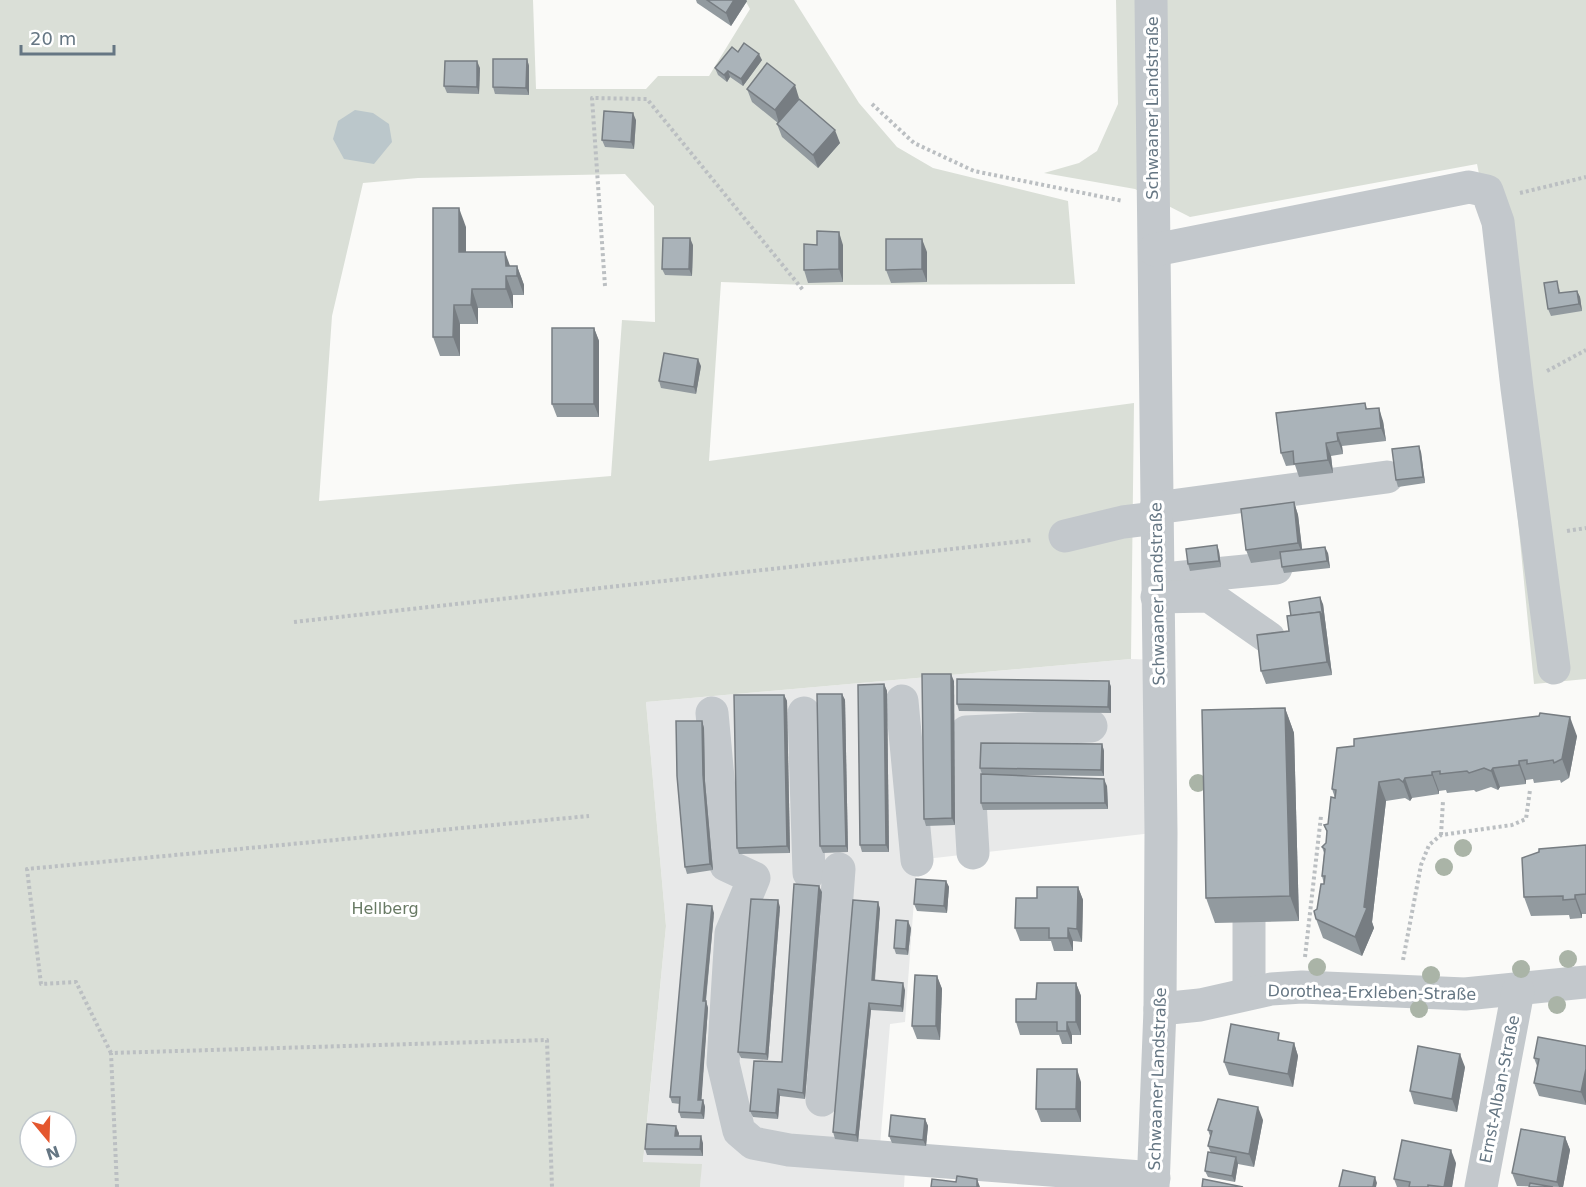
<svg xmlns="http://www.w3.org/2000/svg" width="1586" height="1187" viewBox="0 0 1586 1187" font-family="'DejaVu Sans',sans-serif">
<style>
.built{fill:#e8e9e9}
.green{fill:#dadfd7;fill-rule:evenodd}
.water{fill:#bbc7cb}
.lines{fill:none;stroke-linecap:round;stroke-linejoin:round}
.path{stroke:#bbbfc2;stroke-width:4;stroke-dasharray:3 3;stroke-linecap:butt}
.minor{stroke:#c3c8cc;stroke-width:33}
.tree{fill:#aab4a7}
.wall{fill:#929a9f}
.shaded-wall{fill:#777d82}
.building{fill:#aab3b9;stroke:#777d82;stroke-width:1.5}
.labels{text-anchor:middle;stroke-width:6;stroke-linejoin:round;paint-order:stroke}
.street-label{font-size:16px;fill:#657683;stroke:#fff}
.park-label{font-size:16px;fill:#687a64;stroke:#fff}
</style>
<rect width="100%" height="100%" fill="#fafaf8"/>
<!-- built -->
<polygon class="built" points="1131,659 1157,660 1161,832 917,860 905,1022 890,1024 880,1146 905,1170 904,1187 700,1187 701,1164 643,1163 666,926 646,702"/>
<!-- green -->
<g class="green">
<path d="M0,0h533l3,89h110l12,-13h51l41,-67 -5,-9h49l65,103 38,44 36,21 135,33 7,83 -269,1 -85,-3 -12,179 425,-58 -3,256 -485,43 20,224 -23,236 59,2 -2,23h-700zM625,174l29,32 1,116 -33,-2 -11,156 -292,25 13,-185 31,-133 55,-5zM30,1121h36v36h-36z"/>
<polygon points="1116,0 1586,0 1586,679 1534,684 1489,224 1477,164 1190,217 1135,189 1044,173 1079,163 1097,151 1118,104"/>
</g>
<!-- water -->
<polygon class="water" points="355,110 373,113 389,124 392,142 374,164 344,159 333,139 338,121"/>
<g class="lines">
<!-- path -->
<g class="path">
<polyline points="872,104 914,143 974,171 1123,201"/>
<polyline points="1520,193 1586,177"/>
<polyline points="605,286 592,98 647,99 803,290"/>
<polyline points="1547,371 1586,350"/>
<polyline points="1567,531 1586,528"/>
<polyline points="294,622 1033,540"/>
<polyline points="1441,835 1443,801"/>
<polyline points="1305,957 1321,816"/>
<polyline points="1403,960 1421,865 1429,845 1441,835 1512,825 1526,819 1530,790"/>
<polyline points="111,1053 76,982 41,984 27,869 589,816"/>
<polyline points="117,1187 111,1053 547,1040 552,1187"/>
</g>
<!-- minor -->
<g class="minor">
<polyline points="1151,0 1161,832 1160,1009 1153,1187"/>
<polyline points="1155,250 1469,187 1487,191 1498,222 1517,388 1554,668"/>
<polyline points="1156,508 1387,477"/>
<polyline points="1065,536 1123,522 1156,518"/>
<polyline points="1174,578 1276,568"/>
<polyline points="1157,597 1209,596 1269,638"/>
<polyline points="902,701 917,860"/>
<polyline points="712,713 726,865 754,878 731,933 723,1063 739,1131 753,1143 789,1150 1154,1178"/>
<polyline points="804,713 809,873"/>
<polyline points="973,853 966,732 1091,726"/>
<polyline points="1249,922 1249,992"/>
<polyline points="1160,1009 1200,1005 1271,989 1302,987 1465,994 1586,982"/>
<polyline points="822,1100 839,869"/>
<polyline points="1481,1187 1518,991"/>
</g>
</g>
<!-- trees -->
<g class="tree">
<circle cx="1198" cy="783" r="9"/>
<circle cx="1463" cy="848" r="9"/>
<circle cx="1444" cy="867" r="9"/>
<circle cx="1568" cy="959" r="9"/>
<circle cx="1317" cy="967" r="9"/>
<circle cx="1521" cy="969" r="9"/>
<circle cx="1431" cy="975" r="9"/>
<circle cx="1557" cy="1005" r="9"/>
<circle cx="1419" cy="1009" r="9"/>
</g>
<!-- wall -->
<g class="wall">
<polygon points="696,0 746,0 747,1 731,26 697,3"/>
<polygon points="738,52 762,60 743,86 730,77 727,82 718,75 715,68"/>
<polygon points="527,59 529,66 529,95 495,94 493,87"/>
<polygon points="480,68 479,94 447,93 444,86"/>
<polygon points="747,89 799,98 796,103 840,143 818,168 782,137 777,124 778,123 752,102"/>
<polygon points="636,120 634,149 605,147 602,140"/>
<polygon points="466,227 466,252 510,266 517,266 524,285 524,295 513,295 513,308 478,308 478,324 460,324 460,356 440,356 433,337"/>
<polygon points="693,245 692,276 665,275 662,269"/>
<polygon points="817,245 843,245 843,282 808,283 804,270"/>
<polygon points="927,252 927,282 891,283 886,270"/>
<polygon points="1559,288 1560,293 1577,291 1580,297 1582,311 1551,316 1548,309"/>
<polygon points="594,328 599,341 599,417 557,417 552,404"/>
<polygon points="701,366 696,394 661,388 659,381"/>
<polygon points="1365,403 1367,409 1383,421 1386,441 1342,446 1343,454 1331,456 1333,473 1299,477 1295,465 1286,466 1281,453"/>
<polygon points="1421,452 1425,483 1398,487 1396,480"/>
<polygon points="1294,502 1298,515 1302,550 1328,553 1330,568 1284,573 1282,567 1281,559 1251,563 1246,550"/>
<polygon points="1219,551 1221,567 1190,571 1188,564"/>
<polygon points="1323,604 1332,675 1266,684 1261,671 1289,631 1291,616"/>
<polygon points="954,681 955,825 926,826 924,819"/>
<polygon points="1109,681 1111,687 1111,713 959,711 957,704"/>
<polygon points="884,684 887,691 889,852 862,852 860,845"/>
<polygon points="842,694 845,700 848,852 823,853 820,846"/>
<polygon points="784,695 787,701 790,853 739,854 737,848"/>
<polygon points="1285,708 1294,733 1299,921 1215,923 1206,898"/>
<polygon points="702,721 704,728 705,781 713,870 687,874 685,867"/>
<polygon points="1577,736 1569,778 1561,783 1560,780 1534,783 1533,779 1526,780 1526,784 1500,787 1498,790 1491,787 1476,792 1474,790 1447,793 1446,790 1439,791 1439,794 1412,798 1410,801 1405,798 1386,801 1372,922 1374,928 1362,956 1323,938 1316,919 1317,909 1324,884 1322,876 1324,853 1322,847 1326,843 1327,833 1324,825 1328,824 1335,798 1332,789"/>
<polygon points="1102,744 1104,751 1104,776 1005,775 1107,786 1108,809 983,810 981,803 982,774 980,768"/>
<polygon points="1586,845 1586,914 1582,914 1582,918 1570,919 1569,915 1531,916 1524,897"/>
<polygon points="946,881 949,887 947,913 917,911 914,904"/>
<polygon points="1078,887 1083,900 1082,942 1073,941 1073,951 1054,951 1051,941 1020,941 1015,928 1037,898"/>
<polygon points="822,892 805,1099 780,1096 778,1119 753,1117 750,1111 782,1062"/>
<polygon points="878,902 880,909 875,980 905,990 903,1012 871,1010 858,1142 835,1139 833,1132"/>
<polygon points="780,907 768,1060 741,1058 738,1052"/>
<polygon points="714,913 706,1001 708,1008 701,1100 703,1100 705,1107 704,1119 681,1118 679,1112 680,1104 672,1103 670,1097"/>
<polygon points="911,928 908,955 896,954 894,948"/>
<polygon points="937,976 942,989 940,1040 917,1039 912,1026"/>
<polygon points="1076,983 1081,996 1081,1035 1072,1035 1072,1044 1062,1044 1059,1035 1020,1035 1016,1022 1036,999"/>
<polygon points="1282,1041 1294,1043 1298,1056 1293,1087 1229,1075 1224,1062"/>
<polygon points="1586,1046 1586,1105 1539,1096 1534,1083 1537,1066 1534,1058"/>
<polygon points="1465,1067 1457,1112 1414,1104 1410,1091"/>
<polygon points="1081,1082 1081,1122 1041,1122 1036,1109"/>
<polygon points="925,1119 928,1126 926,1146 892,1143 889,1136"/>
<polygon points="1263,1120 1254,1167 1238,1164 1235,1182 1208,1177 1205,1171 1211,1153 1208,1146 1210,1136 1208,1130"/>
<polygon points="679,1133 678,1136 703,1143 703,1156 647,1155 645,1149"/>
<polygon points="1565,1137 1570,1150 1563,1187 1517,1186 1512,1173"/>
<polygon points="1456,1163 1452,1187 1397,1187 1394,1179"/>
</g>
<!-- shaded-wall -->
<g class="shaded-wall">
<polygon points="734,0 746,0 747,1 731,26 726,13"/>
<polygon points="759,54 762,60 743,86 741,79"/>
<polygon points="527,59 529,66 529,95 526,88"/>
<polygon points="477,61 480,68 479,94 477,87"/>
<polygon points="728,71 730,77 727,82 724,75"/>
<polygon points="795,85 799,98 779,123 775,110"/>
<polygon points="633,113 636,120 634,149 631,142"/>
<polygon points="835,130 840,143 818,168 813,155"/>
<polygon points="459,208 466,227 466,271 459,252"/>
<polygon points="839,232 843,245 843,282 839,269"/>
<polygon points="690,238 693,245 692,276 689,269"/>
<polygon points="922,239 927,252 927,282 922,269"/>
<polygon points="505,252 512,271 506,266"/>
<polygon points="517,266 524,285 524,295 517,276"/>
<polygon points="506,276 513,295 513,308 506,289"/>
<polygon points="472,289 478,308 478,324 471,305"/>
<polygon points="1577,291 1580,297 1582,311 1579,304"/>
<polygon points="454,305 460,324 460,356 453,337"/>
<polygon points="594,328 599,341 599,417 594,404"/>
<polygon points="698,359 701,366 696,394 694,387"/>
<polygon points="1379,408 1383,421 1386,441 1381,428"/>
<polygon points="1337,433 1342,446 1343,454 1338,441"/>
<polygon points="1326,443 1331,456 1333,473 1328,460"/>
<polygon points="1419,446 1421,452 1425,483 1423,477"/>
<polygon points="1294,502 1298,515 1303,556 1298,543"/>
<polygon points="1217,545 1219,551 1221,567 1219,561"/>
<polygon points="1325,547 1328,553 1330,568 1327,561"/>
<polygon points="1320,597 1323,604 1332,675 1327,662 1320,612"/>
<polygon points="951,674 954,681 955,825 952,818"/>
<polygon points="1109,681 1111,687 1111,713 1108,707"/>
<polygon points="884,684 887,691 889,852 886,845"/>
<polygon points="842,694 845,700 848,852 846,846"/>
<polygon points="784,695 787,701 790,853 787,846"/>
<polygon points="1285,708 1294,733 1299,921 1290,896"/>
<polygon points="1570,717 1577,736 1569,778 1562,759"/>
<polygon points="702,721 704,728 705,781 713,870 710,864 703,775"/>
<polygon points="1102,744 1104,751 1104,776 1101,770"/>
<polygon points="1519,761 1526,780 1526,784 1519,765"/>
<polygon points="1493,768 1500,787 1498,790 1491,771"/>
<polygon points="1432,772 1439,791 1439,794 1432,775"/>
<polygon points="1405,778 1412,798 1410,801 1403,782"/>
<polygon points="1104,779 1107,786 1108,809 1105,803"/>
<polygon points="1379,782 1386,801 1372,922 1374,928 1362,956 1355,937 1364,907"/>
<polygon points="946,881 949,887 947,913 944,906"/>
<polygon points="819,886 822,892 805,1099 803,1093"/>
<polygon points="1078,887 1083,900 1082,942 1077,929"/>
<polygon points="1575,895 1582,914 1582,918 1575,899"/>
<polygon points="778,900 780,907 768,1060 766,1054"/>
<polygon points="878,902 880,909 874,987 872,980"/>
<polygon points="712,906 714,913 705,1007 703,1001"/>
<polygon points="908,921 911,928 908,955 906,949"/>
<polygon points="1068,928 1073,941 1073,951 1068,938"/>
<polygon points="937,976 942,989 940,1040 936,1026"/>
<polygon points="903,983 905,990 903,1012 901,1006"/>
<polygon points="1076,983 1081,996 1081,1035 1076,1022"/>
<polygon points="706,1001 708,1008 701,1107 698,1100"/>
<polygon points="869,1003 871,1010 858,1142 856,1135"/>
<polygon points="1067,1022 1072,1035 1072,1044 1067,1031"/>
<polygon points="1294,1043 1298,1056 1293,1087 1288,1074"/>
<polygon points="1460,1054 1465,1067 1457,1112 1452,1099"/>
<polygon points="1077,1069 1081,1082 1081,1122 1076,1109"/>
<polygon points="1586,1069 1586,1104 1581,1092"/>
<polygon points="778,1089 780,1096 778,1119 776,1113"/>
<polygon points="703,1100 705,1107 704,1119 701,1113"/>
<polygon points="1258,1107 1263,1120 1254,1167 1249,1154"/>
<polygon points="925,1119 928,1126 926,1146 923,1140"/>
<polygon points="676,1126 679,1133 678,1143 675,1136"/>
<polygon points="701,1136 703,1143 703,1156 700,1149"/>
<polygon points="1565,1137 1570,1150 1563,1187 1559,1187 1557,1182"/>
<polygon points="1451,1150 1456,1163 1452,1187 1444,1187"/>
<polygon points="1236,1157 1238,1164 1235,1182 1232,1176"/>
<polygon points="1375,1177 1377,1183 1376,1187 1373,1187"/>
<polygon points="977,1179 980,1187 977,1187"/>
</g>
<!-- building -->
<g class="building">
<polygon points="707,0 734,0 726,13"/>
<polygon points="744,43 759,54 741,79 728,71 724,75 715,68 732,47 738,52"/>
<polygon points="493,59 527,59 526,88 493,87"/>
<polygon points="445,61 477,61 477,87 444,86"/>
<polygon points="767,63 795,85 775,110 747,89"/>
<polygon points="799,99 835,130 813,155 777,124"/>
<polygon points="604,111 633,113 631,142 602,140"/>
<polygon points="433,208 459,208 459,252 505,252 506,266 517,266 517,276 506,276 506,289 472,289 471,305 454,305 453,337 433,337"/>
<polygon points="817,231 839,232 839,269 804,270 804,244 817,245"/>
<polygon points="663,238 690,238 689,269 662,269"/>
<polygon points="886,239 922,239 922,269 886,270"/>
<polygon points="1557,281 1559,293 1577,291 1579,304 1548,309 1544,283"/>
<rect x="552" y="328" width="42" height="76"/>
<polygon points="664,353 698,359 694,387 659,381"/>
<polygon points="1365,403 1366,409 1379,408 1381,428 1337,433 1338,441 1326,443 1328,460 1294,464 1293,451 1281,453 1276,413"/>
<polygon points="1419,446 1423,477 1396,480 1392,449"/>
<polygon points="1294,502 1298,543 1246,550 1241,509"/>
<polygon points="1217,545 1219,561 1188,564 1186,549"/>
<polygon points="1325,547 1327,561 1282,567 1280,552"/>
<polygon points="1320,597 1323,618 1320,612 1291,616 1289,602"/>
<polygon points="1320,612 1327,662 1261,671 1257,635 1289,631 1287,616"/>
<polygon points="922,674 951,674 952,818 924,819"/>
<polygon points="957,679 1109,681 1108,707 957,704"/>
<polygon points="884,684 886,845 860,845 858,685"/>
<polygon points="817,694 842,694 846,846 820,846"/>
<polygon points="734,695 784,695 787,846 737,848"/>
<polygon points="1285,708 1290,896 1206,898 1202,710"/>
<polygon points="1540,713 1570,717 1562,759 1554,763 1553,760 1527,764 1527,760 1519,761 1519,765 1493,768 1491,771 1484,768 1469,773 1467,771 1440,774 1440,771 1432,772 1432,775 1405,778 1403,782 1399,779 1379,782 1364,907 1367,908 1355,937 1316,919 1314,911 1317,909 1321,884 1324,884 1325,876 1322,876 1325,849 1322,847 1326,843 1327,831 1324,825 1328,824 1331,797 1335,798 1336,790 1332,789 1337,748 1354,746 1354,739 1539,716"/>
<polygon points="676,721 702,721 703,775 710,864 685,867 677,776"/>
<polygon points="981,743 1102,744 1101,770 980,768"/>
<polygon points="981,774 1104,779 1105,803 981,803"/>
<polygon points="1586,845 1586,894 1575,895 1575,899 1563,900 1563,896 1524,897 1522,858 1539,852 1539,849"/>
<polygon points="916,879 946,881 944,906 914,904"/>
<polygon points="794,884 819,886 803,1093 778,1089 776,1113 750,1111 754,1061 782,1062"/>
<polygon points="1037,887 1078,887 1077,929 1068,928 1068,938 1049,938 1049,928 1015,928 1016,898 1037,898"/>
<polygon points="751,899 778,900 766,1054 738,1052"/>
<polygon points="853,900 878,902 872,980 903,983 901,1006 869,1003 856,1135 833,1132"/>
<polygon points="687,904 712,906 703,1001 706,1001 698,1100 703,1100 701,1113 679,1112 680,1097 670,1097"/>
<polygon points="896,920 908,921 906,949 894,948"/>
<polygon points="915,975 937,976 936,1026 912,1026"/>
<polygon points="1037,983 1076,983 1076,1022 1067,1022 1067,1031 1057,1031 1057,1022 1016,1022 1016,999 1036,999"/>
<polygon points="1231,1024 1279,1033 1278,1040 1294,1043 1288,1074 1224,1062"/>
<polygon points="1538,1037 1586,1046 1586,1069 1581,1092 1534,1083 1539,1059 1534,1058"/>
<polygon points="1418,1046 1460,1054 1452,1099 1410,1091"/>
<polygon points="1037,1069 1077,1069 1076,1109 1036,1109"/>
<polygon points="1218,1099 1258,1107 1249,1154 1208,1146 1212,1131 1208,1130"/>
<polygon points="891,1115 925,1119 923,1140 889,1136"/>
<polygon points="647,1124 676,1126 675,1136 701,1136 700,1149 645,1149"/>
<polygon points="1521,1129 1565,1137 1557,1182 1512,1173"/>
<polygon points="1402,1140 1451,1150 1444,1187 1428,1185 1428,1187 1409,1187 1410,1182 1394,1179"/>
<polygon points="1208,1152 1236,1157 1232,1176 1205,1171"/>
<polygon points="1343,1170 1375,1177 1373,1187 1339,1187"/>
<polygon points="957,1176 977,1179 977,1187 931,1187 932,1179 956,1182"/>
<polygon points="1203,1179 1243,1187 1202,1187"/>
<polygon points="1530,1183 1553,1187 1529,1187"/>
</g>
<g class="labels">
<!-- street labels -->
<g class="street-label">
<text transform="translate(1152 108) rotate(-90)" y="6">Schwaaner Landstraße</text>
<text transform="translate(1157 594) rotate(-91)" y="6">Schwaaner Landstraße</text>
<text transform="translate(1372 992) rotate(1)" y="6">Dorothea-Erxleben-Straße</text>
<text transform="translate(1157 1079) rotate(-88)" y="6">Schwaaner Landstraße</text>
<text transform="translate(1499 1089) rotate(-79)" y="6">Ernst-Alban-Straße</text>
</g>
<!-- park labels -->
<g class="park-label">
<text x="385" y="914">Hellberg</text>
</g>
</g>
<!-- north arrow -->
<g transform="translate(48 1139) rotate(161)"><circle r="28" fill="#ffffff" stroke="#c1c8cd" stroke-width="1.5"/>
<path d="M0-4.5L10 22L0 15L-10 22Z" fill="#e4572e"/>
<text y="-9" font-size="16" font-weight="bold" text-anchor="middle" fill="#657683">N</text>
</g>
<!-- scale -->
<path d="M21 45v9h93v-9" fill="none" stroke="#657683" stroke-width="3"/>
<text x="30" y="45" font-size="18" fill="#657683" stroke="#ffffff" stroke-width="4.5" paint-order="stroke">20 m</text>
</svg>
